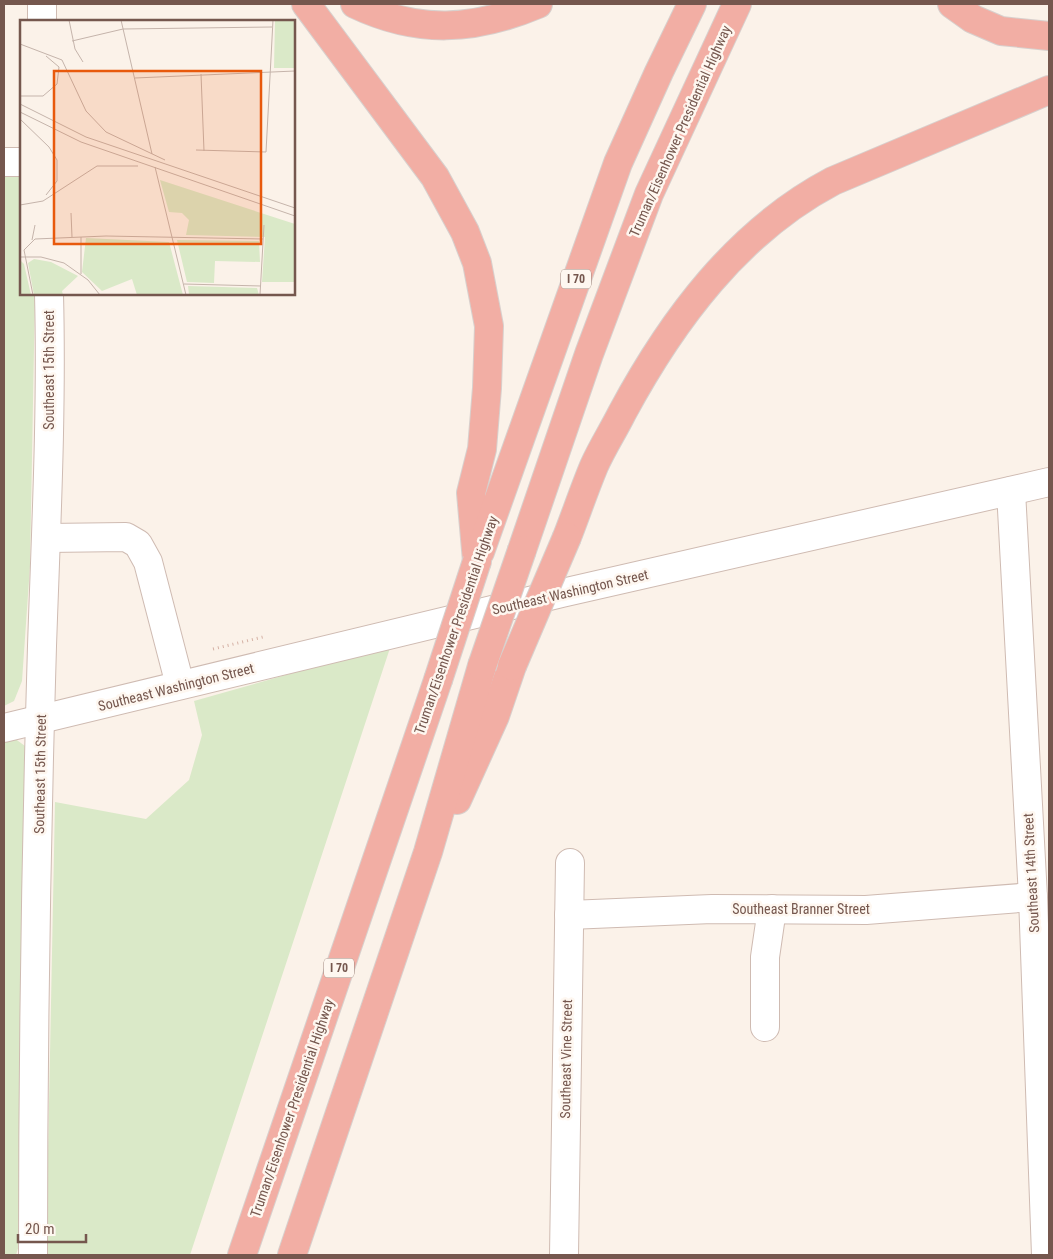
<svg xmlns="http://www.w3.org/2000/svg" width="1053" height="1259" viewBox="0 0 1053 1259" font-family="'Roboto Condensed',sans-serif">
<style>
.green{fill:#dae9c8}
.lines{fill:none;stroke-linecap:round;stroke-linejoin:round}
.minor-casing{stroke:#cfbbb2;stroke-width:30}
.highway-casing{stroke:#d8d0cd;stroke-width:30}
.path{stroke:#d5b1a5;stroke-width:3;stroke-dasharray:1 4;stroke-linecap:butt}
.minor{stroke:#fff;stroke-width:28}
.highway{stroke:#f2aea4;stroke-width:28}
.highway-bridge-casing{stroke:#d8d0cd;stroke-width:30;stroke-linecap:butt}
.highway-bridge{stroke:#f2aea4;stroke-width:28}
.labels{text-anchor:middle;stroke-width:5;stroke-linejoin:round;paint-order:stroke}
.shield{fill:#fef7f0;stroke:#9e877f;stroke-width:1}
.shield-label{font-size:12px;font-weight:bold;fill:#75574e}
.street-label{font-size:14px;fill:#75574e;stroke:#fef7f0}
.inset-road{fill:none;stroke:#c5b4ab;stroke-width:1}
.view{fill:#e8590c;fill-opacity:0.15;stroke:#e8590c;stroke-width:2.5}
.inset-edge{fill:none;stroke:#75574e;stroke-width:2.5}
</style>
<rect width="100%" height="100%" fill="#fbf2e9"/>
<!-- green -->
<g class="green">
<polygon points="4,176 21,177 21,294 35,294 30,566 22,681 14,701 4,706"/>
<polygon points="391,645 190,1255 46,1255 55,802 146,819 189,780 202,735 194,701"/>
<polygon points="14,738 25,746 27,763 19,1130 19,1245 16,1255 4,1255 4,741"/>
</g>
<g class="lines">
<!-- minor casing -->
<g class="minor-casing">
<g id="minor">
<polyline points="42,4 42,21"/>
<polyline points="4,162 21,162"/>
<polyline points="1011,491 1033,897 1046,1255"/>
<polyline points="47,538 126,537 138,544 148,562 180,685"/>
<polyline points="4,728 562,593 1049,482"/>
<polyline points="569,915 712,909 866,910 1033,897"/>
<polyline points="765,1027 765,957 772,909"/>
<path d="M33,1255c0,-203 3,-406 9,-609 4,-117 10,-235 7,-352"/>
<polyline points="564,1255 570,863"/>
</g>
</g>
<!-- highway casing -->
<g class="highway-casing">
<g id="highway">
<polyline points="306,4 435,177 465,232 477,263 489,326 487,388 482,449 471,493 477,561"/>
<path d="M355,4c63,30 119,27 183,0"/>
<polyline points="952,4 973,19 1001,31 1049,36"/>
<path d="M567,537c9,-23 17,-47 27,-71 8,-18 19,-35 28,-53 50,-93 116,-182 211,-232l216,-91"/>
<polyline points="522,550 589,354 649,194 737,4"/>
<polyline points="480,552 618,163 659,72 692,4"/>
<polyline points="457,800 495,716 512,666"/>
<polyline points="242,1255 438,680"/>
<polyline points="292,1255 428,852 482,666"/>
</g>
</g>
<!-- path -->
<polyline class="path" points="213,649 263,637"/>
<!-- minor -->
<use href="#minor" class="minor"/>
<!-- highway -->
<use href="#highway" class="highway"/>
<!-- highway-bridge casing -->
<g class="highway-bridge-casing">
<g id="highway-bridge">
<polyline points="482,666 522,550"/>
<polyline points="512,666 567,537"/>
<polyline points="438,680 477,561"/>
</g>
</g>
<!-- highway-bridge -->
<use href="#highway-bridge" class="highway-bridge"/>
</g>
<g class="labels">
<!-- shield labels -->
<g class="shield">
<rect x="561" y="269.5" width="30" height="19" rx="4"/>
<rect x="324" y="958.5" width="30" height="19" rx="4"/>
</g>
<g class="shield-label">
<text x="576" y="283">I 70</text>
<text x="339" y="972">I 70</text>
</g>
<!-- street labels -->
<g class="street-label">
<text transform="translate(680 131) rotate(-66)" y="5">Truman/Eisenhower Presidential Highway</text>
<text transform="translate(49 370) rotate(-90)" y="5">Southeast 15th Street</text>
<text transform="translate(570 592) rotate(-13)" y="5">Southeast Washington Street</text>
<text transform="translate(456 625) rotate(-71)" y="5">Truman/Eisenhower Presidential Highway</text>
<text transform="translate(176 687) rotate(-14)" y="5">Southeast Washington Street</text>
<text transform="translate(40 774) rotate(-89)" y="5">Southeast 15th Street</text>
<text transform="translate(1031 873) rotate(-93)" y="5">Southeast 14th Street</text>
<text x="801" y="914">Southeast Branner Street</text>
<text transform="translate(566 1059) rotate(-89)" y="5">Southeast Vine Street</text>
<text transform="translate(292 1108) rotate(-71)" y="5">Truman/Eisenhower Presidential Highway</text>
</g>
</g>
<!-- overview -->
<g transform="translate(20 20)">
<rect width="275" height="275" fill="#fbf2e9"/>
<path d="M255,0h20v48h-21zM140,160l135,44v58h-33l3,-45 -79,-2 3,-15 -7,-7 -13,-1zM66,218l83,4 14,53h-46l-5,-16 -30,12 -20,-19zM157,220l82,1 1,21 -45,-1 -1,22 -27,-1zM14,239l17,3 27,14 -16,15 1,4h-29l-6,-32zM0,240l4,4 7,31h-11zM168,266l69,2 2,7h-70z" fill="#dae9c8"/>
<path class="inset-road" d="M49,0l6,29 8,13M101,0l31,134M52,21l51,-12 149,-2M0,24l42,16 24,51 20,21 59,28M181,54l3,77M115,58l160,-7M0,76h23l14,-12 2,-17 -13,-11M0,84l66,33 209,71M0,92l61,30 214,74M0,99l29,28 8,13v21l-11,14M176,130l70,2 7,-132M135,147l31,128M0,185l23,-4 54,-35h41M51,193l1,24M61,217v37M12,220l3,-15M0,237h21l23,6 24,17 12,15M164,264l77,2M13,275l-9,-45 11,-11 71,-3 157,3M240,275l4,-70"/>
<path class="view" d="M34,51h207v173h-207z"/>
<rect width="275" height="275" class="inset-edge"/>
</g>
<!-- border -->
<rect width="1053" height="1259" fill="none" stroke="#75574e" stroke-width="10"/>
<!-- scale -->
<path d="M18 1234v8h68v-8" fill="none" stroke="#75574e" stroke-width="2.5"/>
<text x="25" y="1234" font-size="15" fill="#75574e" stroke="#fef7f0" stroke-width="4" paint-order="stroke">20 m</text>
</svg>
